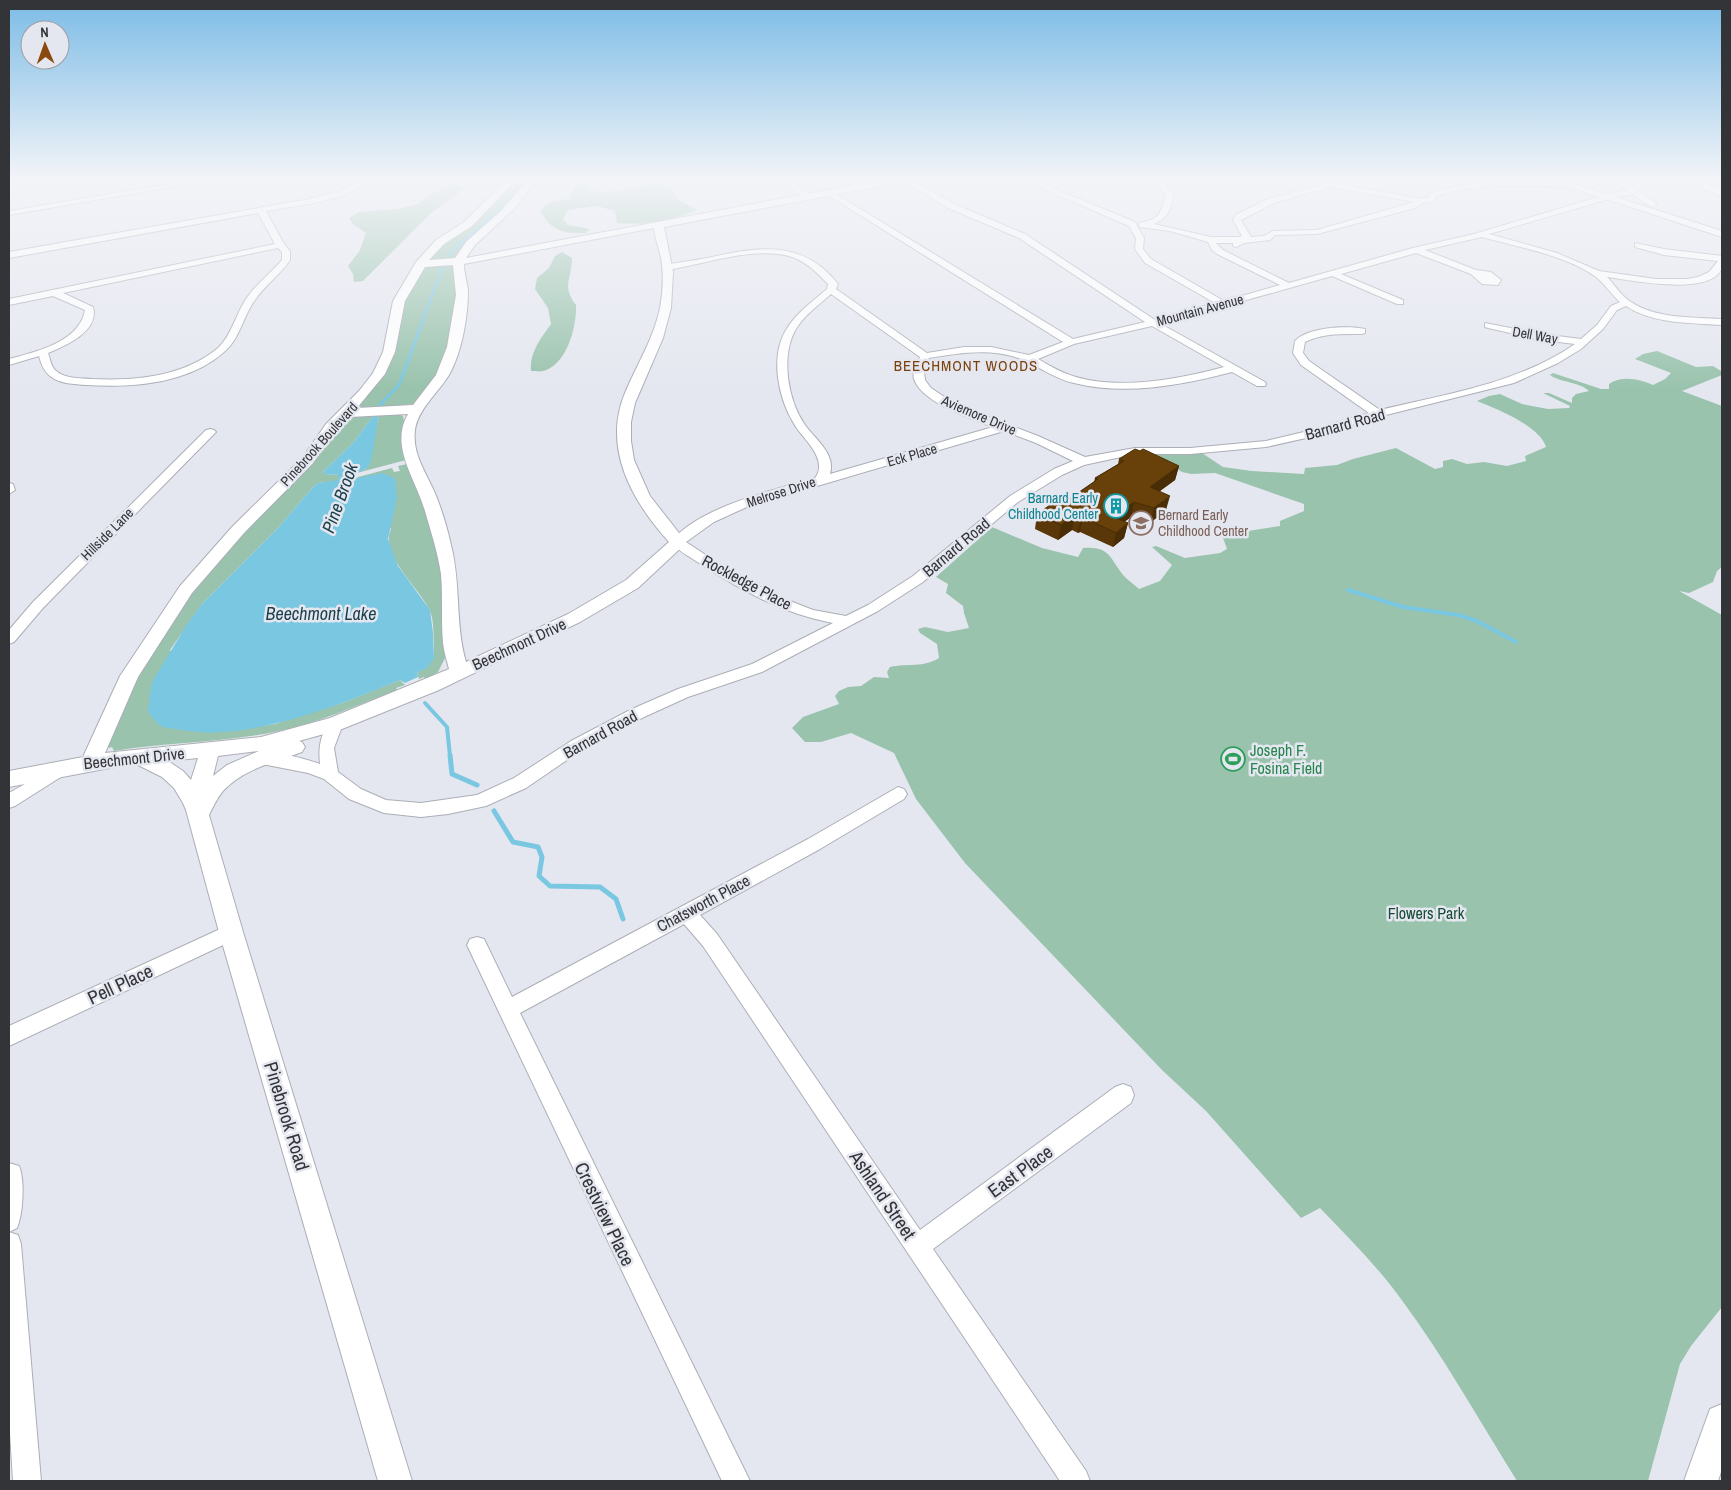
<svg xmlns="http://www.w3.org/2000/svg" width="1731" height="1490" viewBox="0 0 1731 1490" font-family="'Archivo Narrow',sans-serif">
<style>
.green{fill:#99c3ad}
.water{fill:#7ac7e2}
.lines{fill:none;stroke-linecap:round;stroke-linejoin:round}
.stream-far3{stroke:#7ac7e2;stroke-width:2.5}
.stream-far2{stroke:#7ac7e2;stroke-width:3}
.stream-far1{stroke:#7ac7e2;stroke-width:4}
.stream{stroke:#7ac7e2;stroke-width:5}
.minor-casing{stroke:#abaeb6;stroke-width:2}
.tertiary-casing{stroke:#abaeb6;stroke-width:2}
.minor{fill:#fff;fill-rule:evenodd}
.tertiary{fill:#fff;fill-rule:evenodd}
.wall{fill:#593708}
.shaded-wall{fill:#492d06}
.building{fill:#684009;stroke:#492d06}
.labels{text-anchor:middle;stroke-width:5;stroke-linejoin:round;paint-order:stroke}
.far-street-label{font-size:14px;fill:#333437;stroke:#e5e7f0}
.far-culture-label{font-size:14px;fill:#0d838f;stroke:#e5e7f0;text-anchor:end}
.far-education-label{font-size:14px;fill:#785e54;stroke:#e5e7f0;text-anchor:start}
.far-neighbourhood-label{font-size:15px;letter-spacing:1px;fill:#7b410c;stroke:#e5e7f0}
.street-label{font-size:16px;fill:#333437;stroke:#e5e7f0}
.leisure-label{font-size:16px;fill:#27864d;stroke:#e5e7f0;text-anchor:start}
.park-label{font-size:16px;fill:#174d36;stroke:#e5e7f0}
.water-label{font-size:18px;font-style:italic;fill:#1b3f4a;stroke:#e5e7f0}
.near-street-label{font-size:19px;fill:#333437;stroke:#e5e7f0}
</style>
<rect width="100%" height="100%" fill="#e5e7f0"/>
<!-- green -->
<g class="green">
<polygon points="515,180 531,180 456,258 428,261 439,245"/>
<path d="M579,180h8l-2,4 3,7 20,1 47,-8 17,5 7,11 18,10c-25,10 -53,16 -80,13l-2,-12 -18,-5 -29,4 -5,9 5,6 22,4 -4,4c-22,1 -36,-2 -46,-23l11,-8 18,-3z"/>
<polygon points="455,184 468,186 431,213 363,281 354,282 353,274 348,266 360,250 366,233 353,224 349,218 359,212 398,209 418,204 431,194"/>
<path d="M562,252l10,6c0,22 -11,27 4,47 1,21 -9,60 -33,66 -3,1 -9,0 -12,0 -2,-18 10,-33 20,-47l-3,-16 -13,-19 2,-11 12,-10 6,-12z"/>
<polygon points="451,265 455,266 459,288 446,363 418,401 414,404 363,408 359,406 361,402 380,381 387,369 407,295 424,267"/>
<path d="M1657,351l39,16 17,-1 8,5 1,4 -40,16 40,15v161l-5,4 -4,11 -24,11 -10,-2 43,24v692l-31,39 -11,18 -32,117h-131c-38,-61 -73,-124 -116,-182 -24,-33 -53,-62 -81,-91l-19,10 -95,-107 -44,-41 -197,-207 -49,-64 -22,-46 -43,-20 -30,9h-16l-13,-14 11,-11 36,-13 -4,-8 4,-5 9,-4 13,-1 13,-9 15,1 -2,-6 3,-5c18,-4 33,1 49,-9l-2,-14 -17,-11 -2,-4 7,-2 23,5 21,-4 -5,-15 -1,-7 -17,-13 2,-9 -12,-7 56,-50 50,21 36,9 5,-9c29,-3 27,13 43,30 4,4 9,7 13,11l21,-8 12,-16 -20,-18 4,-1 29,12 35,-5 7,-4 -5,-14 58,-9v-5l24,-10v-7l-89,-31 -24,1 -9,-2 -30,-18 50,-1 21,14 29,4 52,3 1,-6 32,-3 16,-6 43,-11 39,21 8,-2v-6l9,-2 15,5 17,-2 23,4 19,-5 -1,-5 21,-9c-6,-21 -49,-38 -69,-46l12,-5 11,-2 22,10 26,5 21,-1 1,-2 -27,-13h6l23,10v-5l4,-4 13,-3c-11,-10 -28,-8 -39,-16l3,-2 48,16h8v-5c12,-9 31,-5 44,1l12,-6 6,-6 -36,-14 8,-5z"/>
<path d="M395,413l8,3 1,5 -2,27 4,12 -53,14 13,-5 13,-54h-5l-21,28 -30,29 1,2 16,1 -2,6 -20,2 -6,5 -32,38 -78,78 -32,46 63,80 42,-6 67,-21 58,-23 5,5 -9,3 1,2c-40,15 -81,34 -123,42 -53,11 -107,10 -160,19l-2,-4 -3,1 -1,-3 23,-62 60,-94 137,-154 21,-19z"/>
<path d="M407,464l13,21 23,84 2,89 -7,14 -13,7 -1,-2 -5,2 -2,-6c16,-9 17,-12 17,-30 -1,-10 0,-25 -5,-34 -10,-21 -50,-55 -38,-80l-35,-50 2,-2 34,-9 2,4 6,-1 -2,-5z"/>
</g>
<!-- water -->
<path class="water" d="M374,415h5c-3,10 -6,48 -11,52 -4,4 -10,5 -15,7l-1,5 31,-6 12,6 2,19 -9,41 10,27 32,44 3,23 1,25 -6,9 -11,6 1,4 -13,6 -5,-3c-63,26 -156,64 -224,49 -4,-1 -11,-1 -15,-3 -5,-3 -9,-10 -13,-14l4,-30 34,-56 16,-22 78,-78 32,-38 6,-5 20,-3 1,-5 -15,-1 -1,-2 30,-29z"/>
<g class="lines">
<!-- stream-far3 -->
<g class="stream-far3">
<polyline points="447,260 450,253 497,212 503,201 522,180"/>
<polyline points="421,325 443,266"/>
</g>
<!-- stream-far2 -->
<polyline class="stream-far2" points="379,406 399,385 422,323"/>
<!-- stream-far1 -->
<g class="stream-far1">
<polyline points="1348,590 1403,607 1458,615 1477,621 1516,642"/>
<polyline points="425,703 447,727 450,756"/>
</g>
<!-- stream -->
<g class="stream">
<polyline points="450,755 452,774 477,785"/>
<polyline points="494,811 513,842 538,847 542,857 539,876 550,886 600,887 616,899 623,919"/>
</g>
<!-- minor casing -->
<g class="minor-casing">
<g id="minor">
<polygon points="20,180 29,180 9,192 9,187"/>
<polygon points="193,180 211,180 9,215 9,211"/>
<path d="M362,180h9c-27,22 -71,25 -105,31l18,33 6,7v9c-10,15 -25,25 -35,40 -12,16 -15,39 -31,52 -36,32 -92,36 -138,33 -12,-1 -26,-1 -36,-9 -6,-5 -9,-12 -11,-20l-30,9v-6c26,-7 71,-17 76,-49l-32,-14 -44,9v-6l266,-55 -17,-31 -249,45v-6l301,-53 32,-9zM278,248l4,4v8c-12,14 -26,24 -36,39 -10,15 -15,37 -28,49 -35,29 -83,33 -126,31 -12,-1 -28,0 -37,-9 -4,-4 -5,-11 -7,-17 17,-7 52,-22 45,-46l-30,-14z"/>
<polygon points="782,180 790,180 812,197 805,199"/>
<path d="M903,180h9l42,24 71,30 130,86 60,-17 -70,-40 -10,-14 1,-11 -7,-12 -106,-46h10l102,42 9,16 -1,11 8,10 73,42 56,-16 -63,-31 -5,-4 -4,-8 -38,-11 -31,-4v-4c24,-5 19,-8 27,-27l-6,-8 -10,-8h63l-24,5h-23l8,11c-6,15 -3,20 -20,28l57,13h29l2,-1 -9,-16 2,-5 33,-16 53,-14 -3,-2 4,-2 7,1 1,-2h8l-2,3 85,16 8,-2 1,-4c44,-14 90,-12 135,-10l4,2 -4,2c-43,-1 -87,-5 -129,9l-1,5 -12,2 -8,5 -98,26 -42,1 -5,5 -26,3 -8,4 -3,-1v-3h-17l7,7 66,33 124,-35 61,-14 138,-41 20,-3h3v4l-19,3 -127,37 68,19 42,18 57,8h31l11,-2 11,-5 9,-11 -54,-6 -29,-8v-4l29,6 58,7c0,4 1,9 0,12 -11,29 -92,12 -115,9 7,7 13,17 21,23 26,19 63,17 94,19v6c-31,-2 -69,-1 -96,-19l-9,4 -14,19 -22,20 -23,14 -44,20 -132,33 -67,20 -49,11 -76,7h-55l-51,11 -22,10 -44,27 -95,80 -45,29 -116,61 -74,25 -44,20 -61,32 -57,39 -40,18 -38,8 -27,3 -37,-4 -35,-14 -25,-20 -16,-6 -51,-10 -2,-4 2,-4c17,-5 47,3 63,9 -2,-17 1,-29 9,-44l6,-2 6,2 2,4 -9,24 4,24 23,17 25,11 35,3 56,-8 37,-17 57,-37 61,-32 46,-20 74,-25 81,-41c-49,-9 -93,-33 -134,-60 -9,-6 -21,-12 -28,-21 27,-35 103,-52 144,-64 5,-6 5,-14 2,-21 -5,-13 -17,-22 -24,-35 -15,-25 -23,-66 -7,-92 10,-17 26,-28 41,-41l1,-5c-10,-10 -19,-20 -33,-26 -35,-14 -90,6 -127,12l-4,-3 1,-2c14,-3 28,-4 42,-7 50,-11 95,-20 131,26l-2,5 91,64 37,-6h27l38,8 34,-13 -235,-147 -1,-2 4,-2 242,148 72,-17 -126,-84 -71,-30zM1330,187l84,15 -97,28 -44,1 -9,5 -13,1 -10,-17 33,-17zM1482,237c35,10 84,18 114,40 9,7 15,17 24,25l-9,4 -14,19 -16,14 -39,-5 -57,-11v4l3,1 54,12 33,4c-58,40 -129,50 -195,66l-71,-49 -6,-8 2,-11c18,-9 37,-8 57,-8l3,-1v-4c-18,-4 -57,-2 -70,12l-2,12 8,12 68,48 -61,18 -42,10 -76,7h-55l-50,9 -47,-21 -62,-24 -33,-16 -12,-8 -6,-8 -1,-9 5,-13c30,-5 64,-11 94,2 17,7 32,19 51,23 52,13 108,2 158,-11l25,14h8l1,-2 -1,-2 -104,-58 171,-48 65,28h6v-4l-62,-26 75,-21 55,21 11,10 16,1 3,-5 -10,-8 -15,-2 -51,-20zM831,294l89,63c-4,7 -8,14 -6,22 8,24 58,40 79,48l-163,47c6,-20 -14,-34 -25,-49 -17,-24 -25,-69 -9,-96 8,-14 23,-24 35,-35zM1152,326l72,41c-44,12 -103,23 -148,10 -14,-4 -26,-11 -38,-18l36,-15zM1004,431l32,12 37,18 -19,8 -44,27 -97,80 -45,29 -22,11 -33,-6 -38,-15 -48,-26 -41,-27 28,-20 35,-16z"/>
<polygon points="1696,180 1703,180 1722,192 1722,197 1702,188"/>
<polygon points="210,429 214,430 216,432 214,434 43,608 14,642 9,644 9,630 33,602 206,430"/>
<polygon points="9,483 13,484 15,490 9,494"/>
<polygon points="58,765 64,767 66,771 64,775 15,806 9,808 9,793"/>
<polygon points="898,787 904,789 907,794 904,799 820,849 700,915 717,934 920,1230 1115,1087 1123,1084 1131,1087 1134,1095 1131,1103 933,1249 1086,1471 1090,1481 1060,1481 703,946 684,924 520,1013 750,1481 722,1481 467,945 470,939 477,937 484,939 512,997 808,839"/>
<polygon points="231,924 238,926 241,932 238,938 9,1046 9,1026"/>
<path d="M9,1163l10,3c6,14 4,48 -2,62l-8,4z"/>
<polygon points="9,1232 18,1235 21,1244 41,1481 13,1481 9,1417"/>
</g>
</g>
<!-- tertiary casing -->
<g class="tertiary-casing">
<g id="tertiary">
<path d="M507,180h9l-44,46 -28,18 -15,16 26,-2 12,-17 34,-30 27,-31h9l-24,30 -38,35 -9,13 415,-78h20l-4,3 -233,44 9,45 -2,36 -8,30 -28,65 -4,19v19l3,19 16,36 36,46 -2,3 -46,43 -58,34 -141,68 -97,39 -43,12 3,1 3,5 -3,5c-27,10 -59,17 -79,39 -6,7 -10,16 -14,24l34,117 169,549h-34l-159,-549 -33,-122 -3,-7 -9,-15 -12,-11 -26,-13 -21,3 -106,20v-16l74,-14 37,-81 60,-90 52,-59 71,-70 23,-33 33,-33 14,-18 10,-21 10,-51 23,-39 20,-22 28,-18zM654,228c1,11 5,20 7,30 3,17 2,33 -1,50 -6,30 -23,56 -35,85 -23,55 7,108 44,149l-43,38 -58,34 -102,48c-11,-38 -5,-79 -15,-117 -4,-18 -10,-38 -17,-54 -9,-20 -22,-38 -19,-61 3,-21 23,-37 34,-55 13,-23 19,-58 19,-85 -1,-8 -4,-17 -4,-26zM453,265l3,30 -9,52 -11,28 -23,30 -56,3 28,-34 10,-22 10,-51 20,-34zM408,414c-19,32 8,65 17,97 6,21 13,42 16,63 2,23 0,46 2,69 1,9 4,18 6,26l-119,49 -69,19 -156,16 33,-76 54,-84 52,-60 69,-70 23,-33 13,-13zM259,751l-32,14 -14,11 5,-20zM198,758l-7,22 -8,-9 -15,-10z"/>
<polygon points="1548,180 1562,180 1722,231 1722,237"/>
<polygon points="1613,180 1623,180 1657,204 1652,207 1649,206"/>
<polygon points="1722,1404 1722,1469 1718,1481 1684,1481 1710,1409"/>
</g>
</g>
<!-- minor -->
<use href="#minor" class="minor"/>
<!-- tertiary -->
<use href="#tertiary" class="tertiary"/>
</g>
<!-- wall -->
<polygon class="wall" points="1119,459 1179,466 1175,480 1160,491 1166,510 1150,523 1131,517 1124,522 1128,523 1124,538 1113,547 1080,532 1078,533 1072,530 1058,540 1035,529 1037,514 1059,506 1094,482 1095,478 1118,464"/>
<!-- shaded-wall -->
<g class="shaded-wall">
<polygon points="1179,466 1175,480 1146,501 1150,487"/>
<polygon points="1170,496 1166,510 1150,523 1154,508"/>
<polygon points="1134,502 1131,517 1112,531 1114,517"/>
<polygon points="1075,515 1072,530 1058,540 1061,525"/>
<polygon points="1083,517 1080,532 1078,533 1081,518"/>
<polygon points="1128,523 1124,538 1113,547 1116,533"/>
</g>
<!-- building -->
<polygon class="building" points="1135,449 1140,451 1143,449 1179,466 1150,487 1170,496 1154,508 1134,502 1114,517 1128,523 1116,533 1083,517 1081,518 1075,515 1061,525 1037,514 1053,503 1059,506 1098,479 1095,478 1124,461 1119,459"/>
<!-- sky -->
<linearGradient id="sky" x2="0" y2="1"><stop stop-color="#7cbce6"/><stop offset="0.46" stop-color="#f3f4f8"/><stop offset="1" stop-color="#f3f4f8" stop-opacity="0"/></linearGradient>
<rect width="1731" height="389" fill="url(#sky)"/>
<!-- icons -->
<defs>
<g id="building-ring" transform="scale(1.25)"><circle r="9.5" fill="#e5e7f0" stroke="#0f9aa8" stroke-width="1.5"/><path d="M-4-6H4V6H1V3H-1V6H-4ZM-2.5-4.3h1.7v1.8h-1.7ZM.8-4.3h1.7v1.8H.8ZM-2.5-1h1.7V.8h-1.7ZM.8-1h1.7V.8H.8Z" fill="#0f9aa8"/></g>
<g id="school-ring" transform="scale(1.25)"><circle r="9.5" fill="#e5e7f0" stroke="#8d6e63" stroke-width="1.5"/><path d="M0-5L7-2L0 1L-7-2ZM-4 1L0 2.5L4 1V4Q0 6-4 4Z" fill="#8d6e63"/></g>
<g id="stadium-ring" transform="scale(1.25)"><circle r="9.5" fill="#e5e7f0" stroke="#2e9e5b" stroke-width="1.5"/><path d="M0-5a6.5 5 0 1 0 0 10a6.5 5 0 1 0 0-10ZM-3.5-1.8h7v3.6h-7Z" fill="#2e9e5b"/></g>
</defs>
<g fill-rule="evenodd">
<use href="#building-ring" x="1116" y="506"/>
<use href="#school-ring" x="1141" y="523"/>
<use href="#stadium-ring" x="1233" y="759"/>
</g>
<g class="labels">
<!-- far-street labels -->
<g class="far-street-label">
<text transform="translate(1200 310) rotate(-15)" y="5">Mountain Avenue</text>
<text transform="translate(1535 335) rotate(10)" y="5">Dell Way</text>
<text transform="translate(979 415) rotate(23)" y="5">Aviemore Drive</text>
<text transform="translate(319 444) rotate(-48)" y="5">Pinebrook Boulevard</text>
<text transform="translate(912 455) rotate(-16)" y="5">Eck Place</text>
<text transform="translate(781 492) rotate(-18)" y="5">Melrose Drive</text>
<text transform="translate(107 534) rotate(-45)" y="5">Hillside Lane</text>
</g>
<!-- far-culture labels -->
<g class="far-culture-label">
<text x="1098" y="503">Barnard Early<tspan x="1098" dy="16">Childhood Center</tspan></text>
</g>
<!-- far-education labels -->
<g class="far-education-label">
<text x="1158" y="520">Bernard Early<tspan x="1158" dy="16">Childhood Center</tspan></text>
</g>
<!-- far-neighbourhood labels -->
<g class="far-neighbourhood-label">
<text x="966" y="371">BEECHMONT WOODS</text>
</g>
<!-- street labels -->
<g class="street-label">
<text transform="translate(1345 424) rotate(-15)" y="6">Barnard Road</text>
<text transform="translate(956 547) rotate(-40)" y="6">Barnard Road</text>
<text transform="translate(747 582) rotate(28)" y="6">Rockledge Place</text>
<text transform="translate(519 644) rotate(-25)" y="6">Beechmont Drive</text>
<text transform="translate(600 734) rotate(-29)" y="6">Barnard Road</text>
<text transform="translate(134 758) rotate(-6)" y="6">Beechmont Drive</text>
<text transform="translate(703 903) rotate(-28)" y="6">Chatsworth Place</text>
</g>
<!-- leisure labels -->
<g class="leisure-label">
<text x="1250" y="756">Joseph F.<tspan x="1250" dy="18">Fosina Field</tspan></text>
</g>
<!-- park labels -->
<g class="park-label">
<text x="1426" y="919">Flowers Park</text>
</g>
<!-- water labels -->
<g class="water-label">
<text transform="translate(340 498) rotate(-70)" y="6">Pine Brook</text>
<text x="321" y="620">Beechmont Lake</text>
</g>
<!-- near-street labels -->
<g class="near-street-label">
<text transform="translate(120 984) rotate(-25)" y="7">Pell Place</text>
<text transform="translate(287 1116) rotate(73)" y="7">Pinebrook Road</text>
<text transform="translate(1020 1171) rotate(-36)" y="7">East Place</text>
<text transform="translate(883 1195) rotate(56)" y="7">Ashland Street</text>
<text transform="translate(605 1214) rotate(64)" y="7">Crestview Place</text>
</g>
</g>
<!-- border -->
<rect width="1731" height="1490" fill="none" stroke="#333437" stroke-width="20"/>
<!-- north arrow -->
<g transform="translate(45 45) rotate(358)"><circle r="24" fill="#e5e7f0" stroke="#9e9fa6"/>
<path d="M0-4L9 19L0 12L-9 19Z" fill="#894a10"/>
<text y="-8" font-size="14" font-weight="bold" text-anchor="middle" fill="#333437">N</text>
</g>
</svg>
